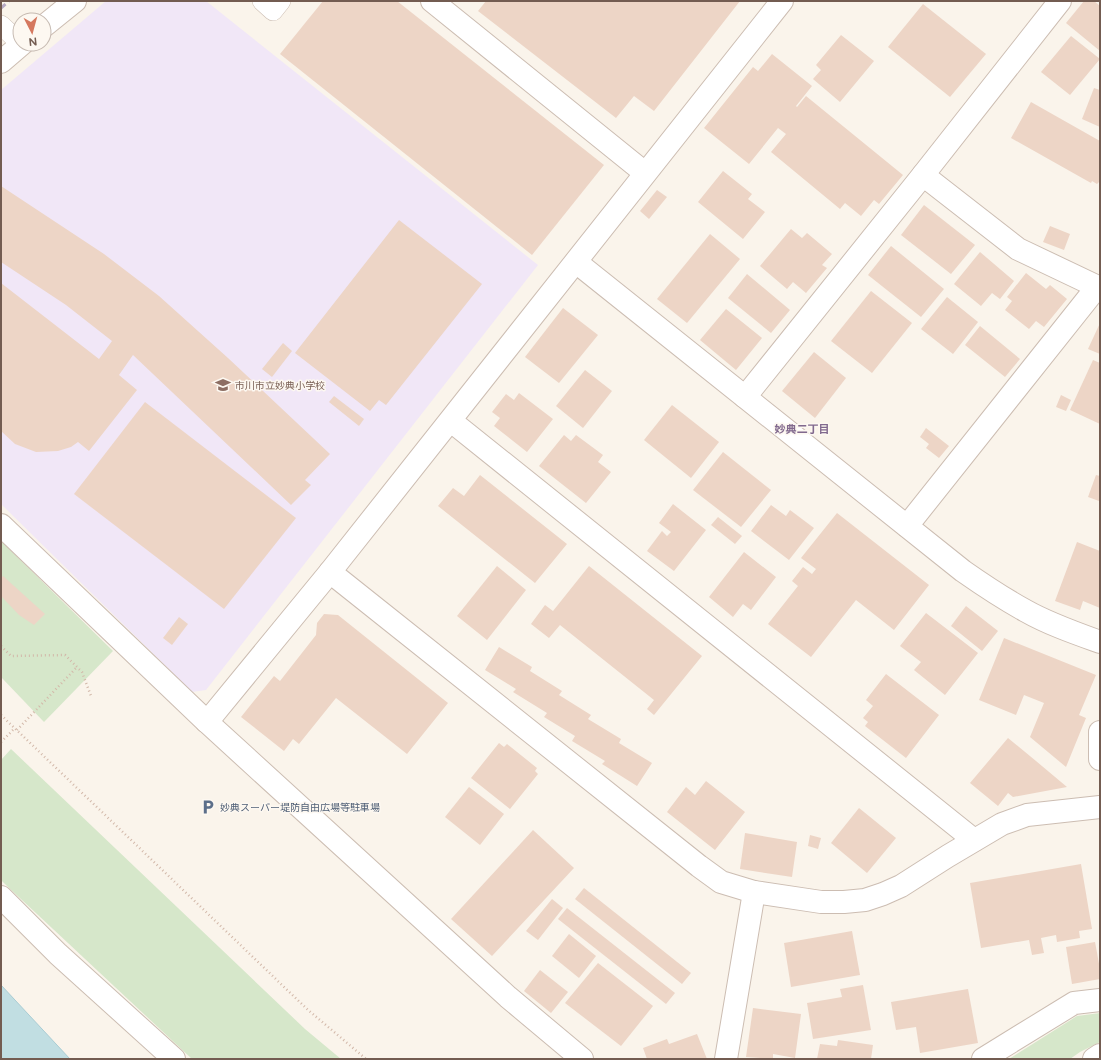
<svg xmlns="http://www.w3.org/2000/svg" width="1101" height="1060" viewBox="0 0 1101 1060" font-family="Figtree,'Noto Sans JP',sans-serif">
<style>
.education{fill:#f1e7f7}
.green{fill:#d6e7ca}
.water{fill:#c1dee2;stroke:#a9ccd3}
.building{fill:#edd5c6}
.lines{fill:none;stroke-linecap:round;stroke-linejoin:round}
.service-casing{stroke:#ccbdb2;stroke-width:20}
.minor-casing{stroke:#ccbdb2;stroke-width:24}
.path{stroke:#d2b8a9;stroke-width:2.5;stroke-dasharray:1 3;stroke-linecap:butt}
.service{stroke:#fff;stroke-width:19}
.minor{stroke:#fff;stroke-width:22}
.rail{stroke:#b7aac4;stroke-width:3;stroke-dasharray:6 4;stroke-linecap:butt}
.labels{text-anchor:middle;stroke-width:3;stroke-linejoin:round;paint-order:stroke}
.education-label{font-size:10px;fill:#785e54;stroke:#fdf8f1;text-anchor:start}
.service-label{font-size:10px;fill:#4e5e75;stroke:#fdf8f1;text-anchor:start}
.neighbourhood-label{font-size:11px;font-weight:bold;fill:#81698e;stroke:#fdf8f1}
</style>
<rect width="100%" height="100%" fill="#faf4eb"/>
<!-- education -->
<polygon class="education" points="106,1 206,1 538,265 206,690 192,692 1,504 1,90"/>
<!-- green -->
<g class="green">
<polygon points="1,541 113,651 44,722 1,677"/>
<polygon points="11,749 305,1029 341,1059 192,1059 7,886 1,880 1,760"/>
<polygon points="1100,1013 1100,1042 1080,1052 1070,1059 1009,1059 1077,1016"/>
</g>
<!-- water -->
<polygon class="water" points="1,985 70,1059 1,1059"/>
<!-- building -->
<g class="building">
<polygon points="323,1 397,1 604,165 532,255 280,54"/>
<polygon points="486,1 740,1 654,111 634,96 616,118 478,11"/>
<polygon points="1084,1 1094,1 1100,6 1100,51 1066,23"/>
<polygon points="923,4 986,54 950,97 888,47"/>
<polygon points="841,35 874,61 840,102 813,79 821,70 816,65"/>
<polygon points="1071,36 1100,59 1070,95 1041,72"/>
<polygon points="772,54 812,86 796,106 797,107 806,96 903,175 879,204 874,200 861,216 845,203 840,209 771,152 786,134 778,128 749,164 704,128 753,67 758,71"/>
<polygon points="1094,88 1100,90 1100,127 1082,119"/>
<polygon points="1031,102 1100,141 1100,181 1097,184 1092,181 1091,183 1011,138"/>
<polygon points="723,171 752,194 748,199 765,212 743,239 698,202"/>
<polygon points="1,186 104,254 159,296 228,358 330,454 305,480 311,485 291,505 133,355 119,375 137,390 89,451 78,442 71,447 58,451 36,452 15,444 1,431 1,283 99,359 112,341 66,305 1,262"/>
<polygon points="657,190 667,197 649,219 640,211"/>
<polygon points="924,205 975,245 951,274 901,235"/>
<polygon points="399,220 482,284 386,405 379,400 370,411 295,353"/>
<polygon points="1050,226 1070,234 1064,250 1043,242"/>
<polygon points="791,229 802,238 807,233 832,254 822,265 827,268 806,293 793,282 787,289 760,266"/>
<polygon points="710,234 740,259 687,323 657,299"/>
<polygon points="891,246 944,289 921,317 868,275"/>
<polygon points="980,252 1014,281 1000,299 992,293 981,306 954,284"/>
<polygon points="1026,273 1046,289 1050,285 1067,299 1044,327 1036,321 1029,329 1005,310 1012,301 1007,297"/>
<polygon points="747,274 790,310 771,333 728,298"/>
<polygon points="871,291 912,323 872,373 831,341"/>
<polygon points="947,297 978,322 953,354 921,329"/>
<polygon points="563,308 598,335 559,383 525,357"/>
<polygon points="726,309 762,338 736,370 700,340"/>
<polygon points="1100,323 1100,354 1088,349"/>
<polygon points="980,326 1020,359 1005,377 965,345"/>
<polygon points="283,343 292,351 272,377 262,369"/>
<polygon points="814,352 846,378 815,418 782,391"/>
<polygon points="1093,360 1100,363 1100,424 1070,410"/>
<polygon points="585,370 612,391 583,428 556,406"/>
<polygon points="519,393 553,419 527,452 494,426 500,418 492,412 506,394 514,400"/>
<polygon points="1061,395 1071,400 1066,411 1056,407"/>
<polygon points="334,396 364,419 359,426 329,402"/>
<polygon points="145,402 296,518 224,609 74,494"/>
<polygon points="672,405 719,442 691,478 644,440"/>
<polygon points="926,428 949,446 939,458 926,448 929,444 920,437"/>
<polygon points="564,435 571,441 576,435 603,455 598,462 611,472 586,503 539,466"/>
<polygon points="723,452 771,490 741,527 693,490"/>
<polygon points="480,475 567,544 535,583 438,506 453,488 464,496"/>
<polygon points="1096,475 1100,476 1099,501 1088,497"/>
<polygon points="673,504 706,530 674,571 647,551 662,531 667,536 671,532 659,523"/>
<polygon points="771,505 786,516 790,510 814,528 789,560 751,531"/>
<polygon points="837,513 929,585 894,630 856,600 811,657 768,624 798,586 792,581 803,567 812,574 816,569 801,558"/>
<polygon points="718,517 742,536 735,544 711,525"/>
<polygon points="1077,542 1100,551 1100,608 1083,601 1080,610 1055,601"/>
<polygon points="744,552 776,577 751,610 743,604 733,617 709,597"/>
<polygon points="497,566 526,590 487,640 457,616"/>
<polygon points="589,566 702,656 654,715 647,709 654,700 560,625 549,638 531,624 545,605 553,611"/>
<polygon points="3,576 45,614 34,625 19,615 1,596 1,578"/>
<polygon points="966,606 998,631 982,651 951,626"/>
<polygon points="926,613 978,653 945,695 914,670 921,662 900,646"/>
<polygon points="324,614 338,615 448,703 407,754 336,698 299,744 293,739 284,751 241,717 274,676 280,681 316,635 317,623"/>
<polygon points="179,617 188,624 172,645 163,638"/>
<polygon points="1004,638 1096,675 1079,715 1086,718 1066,767 1030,737 1044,703 1024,695 1016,715 979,700"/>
<polygon points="499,647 532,667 530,671 562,691 559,695 591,715 588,719 621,739 619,743 652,763 637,786 602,764 605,761 572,741 575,736 544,717 547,713 513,692 516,689 485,670"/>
<polygon points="886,674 939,715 906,758 865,726 868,722 863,718 873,706 866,700"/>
<polygon points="1008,738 1036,761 1067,787 1013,797 1008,793 998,806 970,783"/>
<polygon points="499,743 504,747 507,744 537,768 535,771 538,774 510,809 471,778"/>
<polygon points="706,781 745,812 715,850 667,812 686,787 695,795"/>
<polygon points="469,787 504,814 480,845 445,817"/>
<polygon points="859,808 896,838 867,873 831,843"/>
<polygon points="533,830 574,868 492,956 451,919"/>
<polygon points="745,833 797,842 792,877 740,869"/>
<polygon points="810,835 821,838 818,849 808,846"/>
<polygon points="1081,864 1092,929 1079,931 1080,938 1057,942 1056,935 1041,938 1044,953 1032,955 1029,940 981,948 970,883"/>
<polygon points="584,888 691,973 682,984 575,899"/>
<polygon points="552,899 563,908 538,940 526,931"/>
<polygon points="567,908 675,993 666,1004 558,919"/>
<polygon points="852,931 860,975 791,987 784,943"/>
<polygon points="569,934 596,956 579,978 552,956"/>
<polygon points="1095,942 1100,969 1100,979 1072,984 1066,947"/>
<polygon points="598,963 653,1006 621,1046 565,1003"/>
<polygon points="540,970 568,992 551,1013 524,991"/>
<polygon points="863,985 871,1030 813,1039 807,1003 842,997 840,989"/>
<polygon points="968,989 978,1043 920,1053 916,1027 896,1030 891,1002"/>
<polygon points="753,1008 801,1014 795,1058 773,1054 773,1059 746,1057"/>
<polygon points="697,1034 707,1059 647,1059 643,1048 667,1039 669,1044"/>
<polygon points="838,1040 873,1045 871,1059 817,1059 820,1044 837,1046"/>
</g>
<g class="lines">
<!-- service casing -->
<g class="service-casing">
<g id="service">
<polyline points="262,1 273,11 281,1"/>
<polyline points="1,25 20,43"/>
</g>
</g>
<!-- minor casing -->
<g class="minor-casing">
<g id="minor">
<polyline points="432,1 645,173"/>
<polyline points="44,26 75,1"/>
<polyline points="1,62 22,44"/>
<polyline points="923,175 1018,249 1100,288"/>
<path d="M576,262l387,309c20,14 41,28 63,40 23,13 49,22 74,31"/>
<polyline points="745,397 923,175 1060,1"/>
<polyline points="451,421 974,840"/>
<polyline points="1,525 207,722 508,997 582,1059"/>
<polyline points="907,526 1097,287"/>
<polyline points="330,572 699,866 721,882 754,892 821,902 844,902 865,900 883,894 901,886 948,856 1002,824 1027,815 1100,807"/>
<polyline points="207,722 330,572 782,1"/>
<polyline points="1100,732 1100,759"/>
<polyline points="1,897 58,954 174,1059"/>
<polyline points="726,1059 754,892"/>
<polyline points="983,1059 1074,1003 1100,1000"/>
<polyline points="1094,1059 1100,1055"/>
</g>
</g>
<!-- path -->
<g class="path">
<polyline points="1,646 11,656 65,655 82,672 91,696"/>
<polyline points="1,715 307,1009 366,1059"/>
<polyline points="17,730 77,667"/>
<polyline points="1,742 15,728"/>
</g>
<!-- service -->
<use href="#service" class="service"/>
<!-- minor -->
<use href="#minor" class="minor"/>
<!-- rail -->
<polyline class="rail" points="1,8 9,1"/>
</g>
<!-- icons -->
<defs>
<g id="school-bare" transform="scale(1.2)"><path d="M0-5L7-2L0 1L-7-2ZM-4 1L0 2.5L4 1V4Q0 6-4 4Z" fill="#8d6e63" stroke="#fdf8f1" stroke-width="2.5" paint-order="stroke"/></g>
<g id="parking-bare" transform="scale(1.2)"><path d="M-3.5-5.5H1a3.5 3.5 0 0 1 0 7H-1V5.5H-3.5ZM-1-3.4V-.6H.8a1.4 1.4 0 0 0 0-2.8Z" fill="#5c6f8a" stroke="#fdf8f1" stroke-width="2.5" paint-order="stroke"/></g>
</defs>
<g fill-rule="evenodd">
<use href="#school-bare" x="223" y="385"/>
<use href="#parking-bare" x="208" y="807"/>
</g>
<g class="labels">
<!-- education labels -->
<g class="education-label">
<text x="235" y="389">市川市立妙典小学校</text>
</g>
<!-- service labels -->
<g class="service-label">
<text x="220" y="811">妙典スーパー堤防自由広場等駐車場</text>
</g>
<!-- neighbourhood labels -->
<g class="neighbourhood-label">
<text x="802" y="433">妙典二丁目</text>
</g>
</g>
<!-- border -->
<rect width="1101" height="1060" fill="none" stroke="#735c51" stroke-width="4"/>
<!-- north arrow -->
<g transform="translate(32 32) rotate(174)"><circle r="19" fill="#fdf8f1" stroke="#c6bab1"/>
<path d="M0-3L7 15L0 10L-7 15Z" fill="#d5785f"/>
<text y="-6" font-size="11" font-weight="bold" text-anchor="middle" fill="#735c51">N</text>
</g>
</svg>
